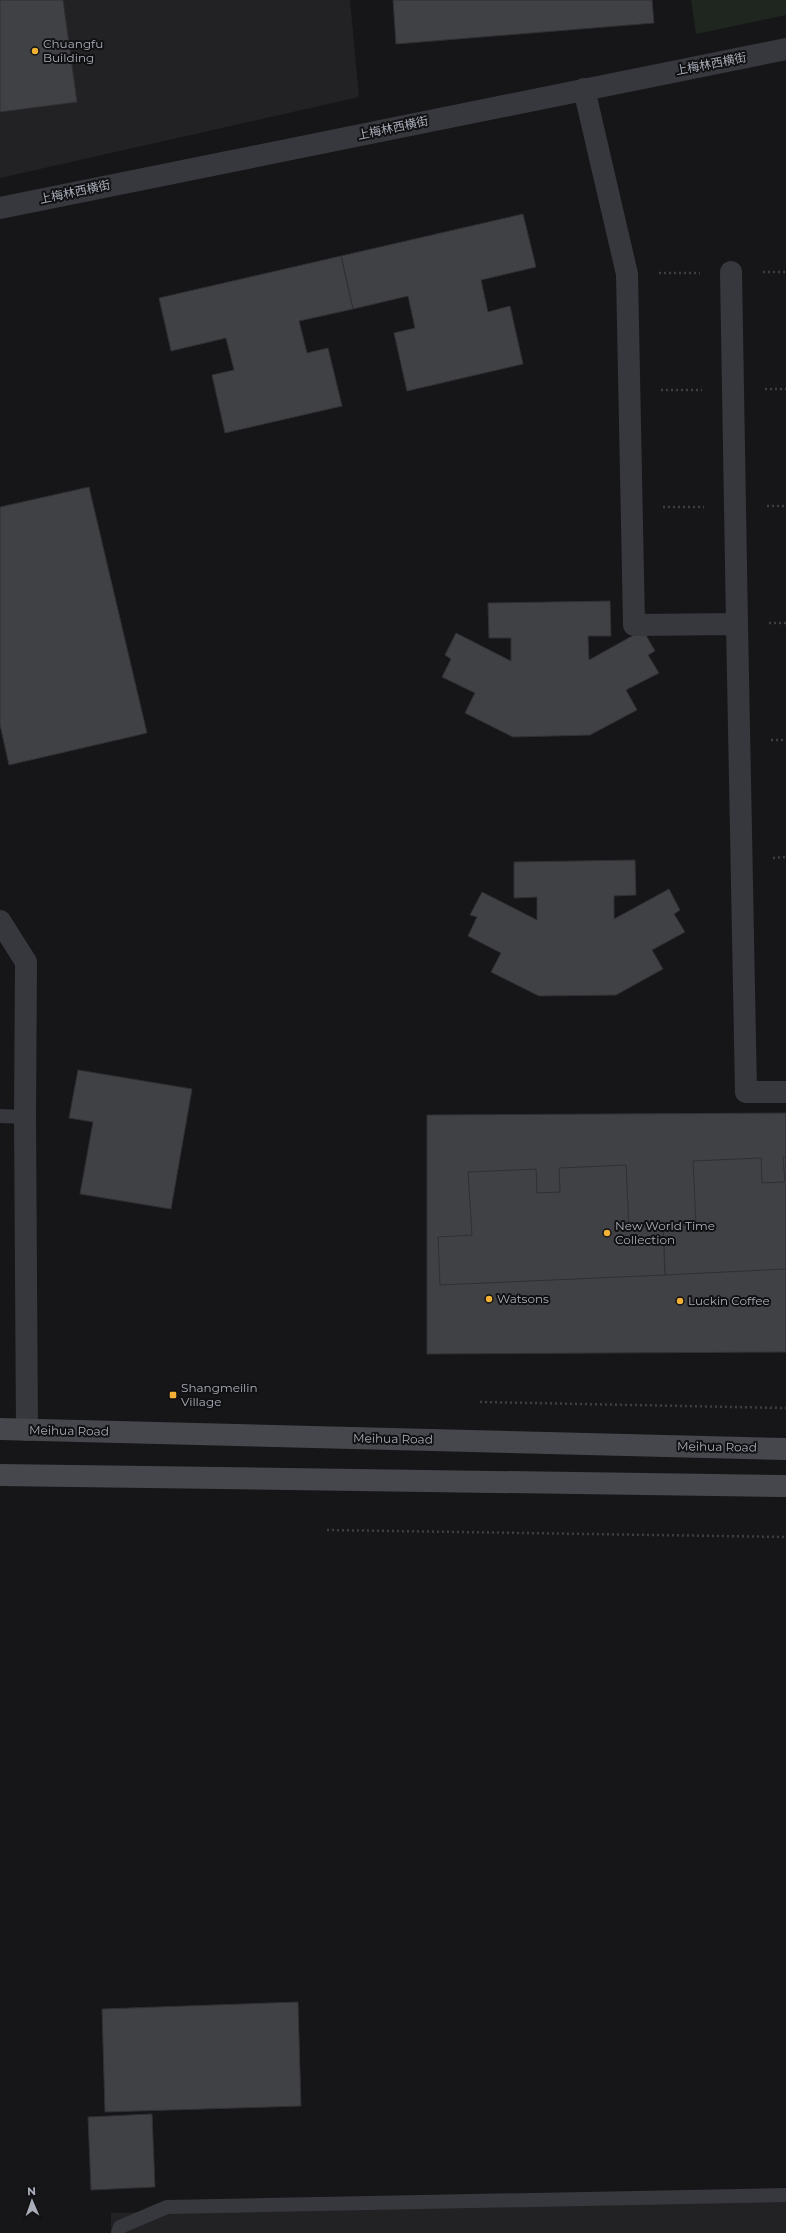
<svg xmlns="http://www.w3.org/2000/svg" width="786" height="2233" viewBox="0 0 786 2233" font-family="Montserrat,'Noto Sans SC',sans-serif">
<style>
.built{fill:#222225}
.green{fill:#1e261f}
.building{fill:#404145;stroke:#303034}
.lines{fill:none;stroke-linecap:round;stroke-linejoin:round}
.path{stroke:#3d3f44;stroke-width:2.5;stroke-dasharray:2 3;stroke-linecap:butt}
.lane{stroke:#37383d;stroke-width:14}
.street{stroke:#37383d;stroke-width:22}
.secondary{stroke:#45474d;stroke-width:22}
.poi-dot{fill:#f2b134;stroke:#111113;stroke-width:1.5}
.labels{text-anchor:middle;stroke-width:4;stroke-linejoin:round;paint-order:stroke}
.poi-label{font-size:12px;fill:#a8adb8;stroke:#111113;text-anchor:start}
.street-label{font-size:12px;fill:#a8adb8;stroke:#111113}
</style>
<rect width="100%" height="100%" fill="#161618"/>
<!-- built -->
<g class="built">
<polygon points="0,0 350,0 359,97 0,178"/>
<polygon points="786,2195 786,2233 111,2233 111,2213"/>
</g>
<!-- green -->
<polygon class="green" points="691,0 786,0 786,15 696,34"/>
<!-- building -->
<g class="building">
<polygon points="0,0 63,0 77,102 0,112"/>
<polygon points="393,0 652,0 654,23 396,44"/>
<polygon points="523,214 536,267 481,280 488,312 510,306 523,364 407,391 394,333 415,328 408,296 353,309 341,256"/>
<polygon points="341,256 353,309 299,321 307,353 328,348 342,406 225,433 212,375 234,370 226,338 171,351 159,298"/>
<polygon points="89,487 147,733 9,765 0,725 0,507"/>
<polygon points="610,601 611,636 588,636 589,660 643,630 655,651 648,655 659,673 626,690 637,710 590,735 513,737 465,713 475,693 442,677 451,659 445,655 456,633 511,661 511,638 489,638 488,603"/>
<polygon points="635,860 636,895 614,896 614,919 669,889 680,910 674,914 685,932 652,950 663,969 616,995 539,996 491,972 501,953 468,936 477,917 470,915 482,892 537,920 537,897 514,898 514,862"/>
<polygon points="78,1070 192,1089 171,1209 80,1194 93,1122 69,1118"/>
<polygon points="786,1113 786,1352 427,1354 427,1115"/>
<polygon points="783,1157 786,1157 786,1269 665,1275 663,1226 696,1225 693,1161 761,1158 762,1183 785,1182"/>
<polygon points="626,1165 629,1228 663,1226 665,1275 440,1285 438,1237 472,1235 468,1172 536,1169 537,1193 560,1192 559,1168"/>
<polygon points="298,2002 301,2106 105,2112 102,2009"/>
<polygon points="152,2114 155,2187 91,2190 88,2117"/>
</g>
<g class="lines">
<!-- path -->
<g class="path">
<polyline points="763,272 786,272"/>
<polyline points="659,273 700,273"/>
<polyline points="765,389 786,389"/>
<polyline points="661,390 702,390"/>
<polyline points="767,506 786,506"/>
<polyline points="663,507 704,507"/>
<polyline points="769,623 786,623"/>
<polyline points="771,740 786,740"/>
<polyline points="773,858 786,857"/>
<polyline points="480,1402 786,1408"/>
<polyline points="327,1530 786,1537"/>
</g>
<!-- lane -->
<g class="lane">
<polyline points="0,1116 25,1117"/>
<polyline points="118,2233 120,2227 167,2207 786,2195"/>
</g>
<!-- street -->
<g class="street">
<polyline points="584,89 627,274 634,625 737,624 746,1092 786,1092"/>
<polyline points="0,208 786,49"/>
<polyline points="731,272 737,624"/>
<polyline points="0,921 26,962 25,1117 27,1430"/>
</g>
<!-- secondary -->
<g class="secondary">
<polyline points="0,1429 786,1449"/>
<polyline points="0,1475 786,1486"/>
</g>
</g>
<!-- markers -->
<g class="poi-dot">
<circle cx="35" cy="51" r="4"/>
<circle cx="607" cy="1233" r="4"/>
<circle cx="489" cy="1299" r="4"/>
<circle cx="680" cy="1301" r="4"/>
<rect x="169" y="1391" width="8" height="8" rx="2"/>
</g>
<g class="labels">
<!-- poi labels -->
<g class="poi-label">
<text x="43" y="48">Chuangfu<tspan x="43" dy="14">Building</tspan></text>
<text x="615" y="1230">New World Time<tspan x="615" dy="14">Collection</tspan></text>
<text x="497" y="1303">Watsons</text>
<text x="688" y="1305">Luckin Coffee</text>
<text x="181" y="1392">Shangmeilin<tspan x="181" dy="14">Village</tspan></text>
</g>
<!-- street labels -->
<g class="street-label">
<text transform="translate(711 64) rotate(-11)" y="4">上梅林西横街</text>
<text transform="translate(393 128) rotate(-12)" y="4">上梅林西横街</text>
<text transform="translate(75 192) rotate(-12)" y="4">上梅林西横街</text>
<text transform="translate(69 1431) rotate(1)" y="4">Meihua Road</text>
<text transform="translate(393 1439) rotate(1)" y="4">Meihua Road</text>
<text transform="translate(717 1447) rotate(1)" y="4">Meihua Road</text>
</g>
</g>
<!-- north arrow -->
<g transform="translate(32 2201) rotate(358)" stroke="#111113" stroke-width="3" paint-order="stroke">
<path d="M0-3L7 15L0 10L-7 15Z" fill="#a8adb8"/>
<text y="-6" font-size="11" font-weight="bold" text-anchor="middle" fill="#a8adb8">N</text>
</g>
</svg>
